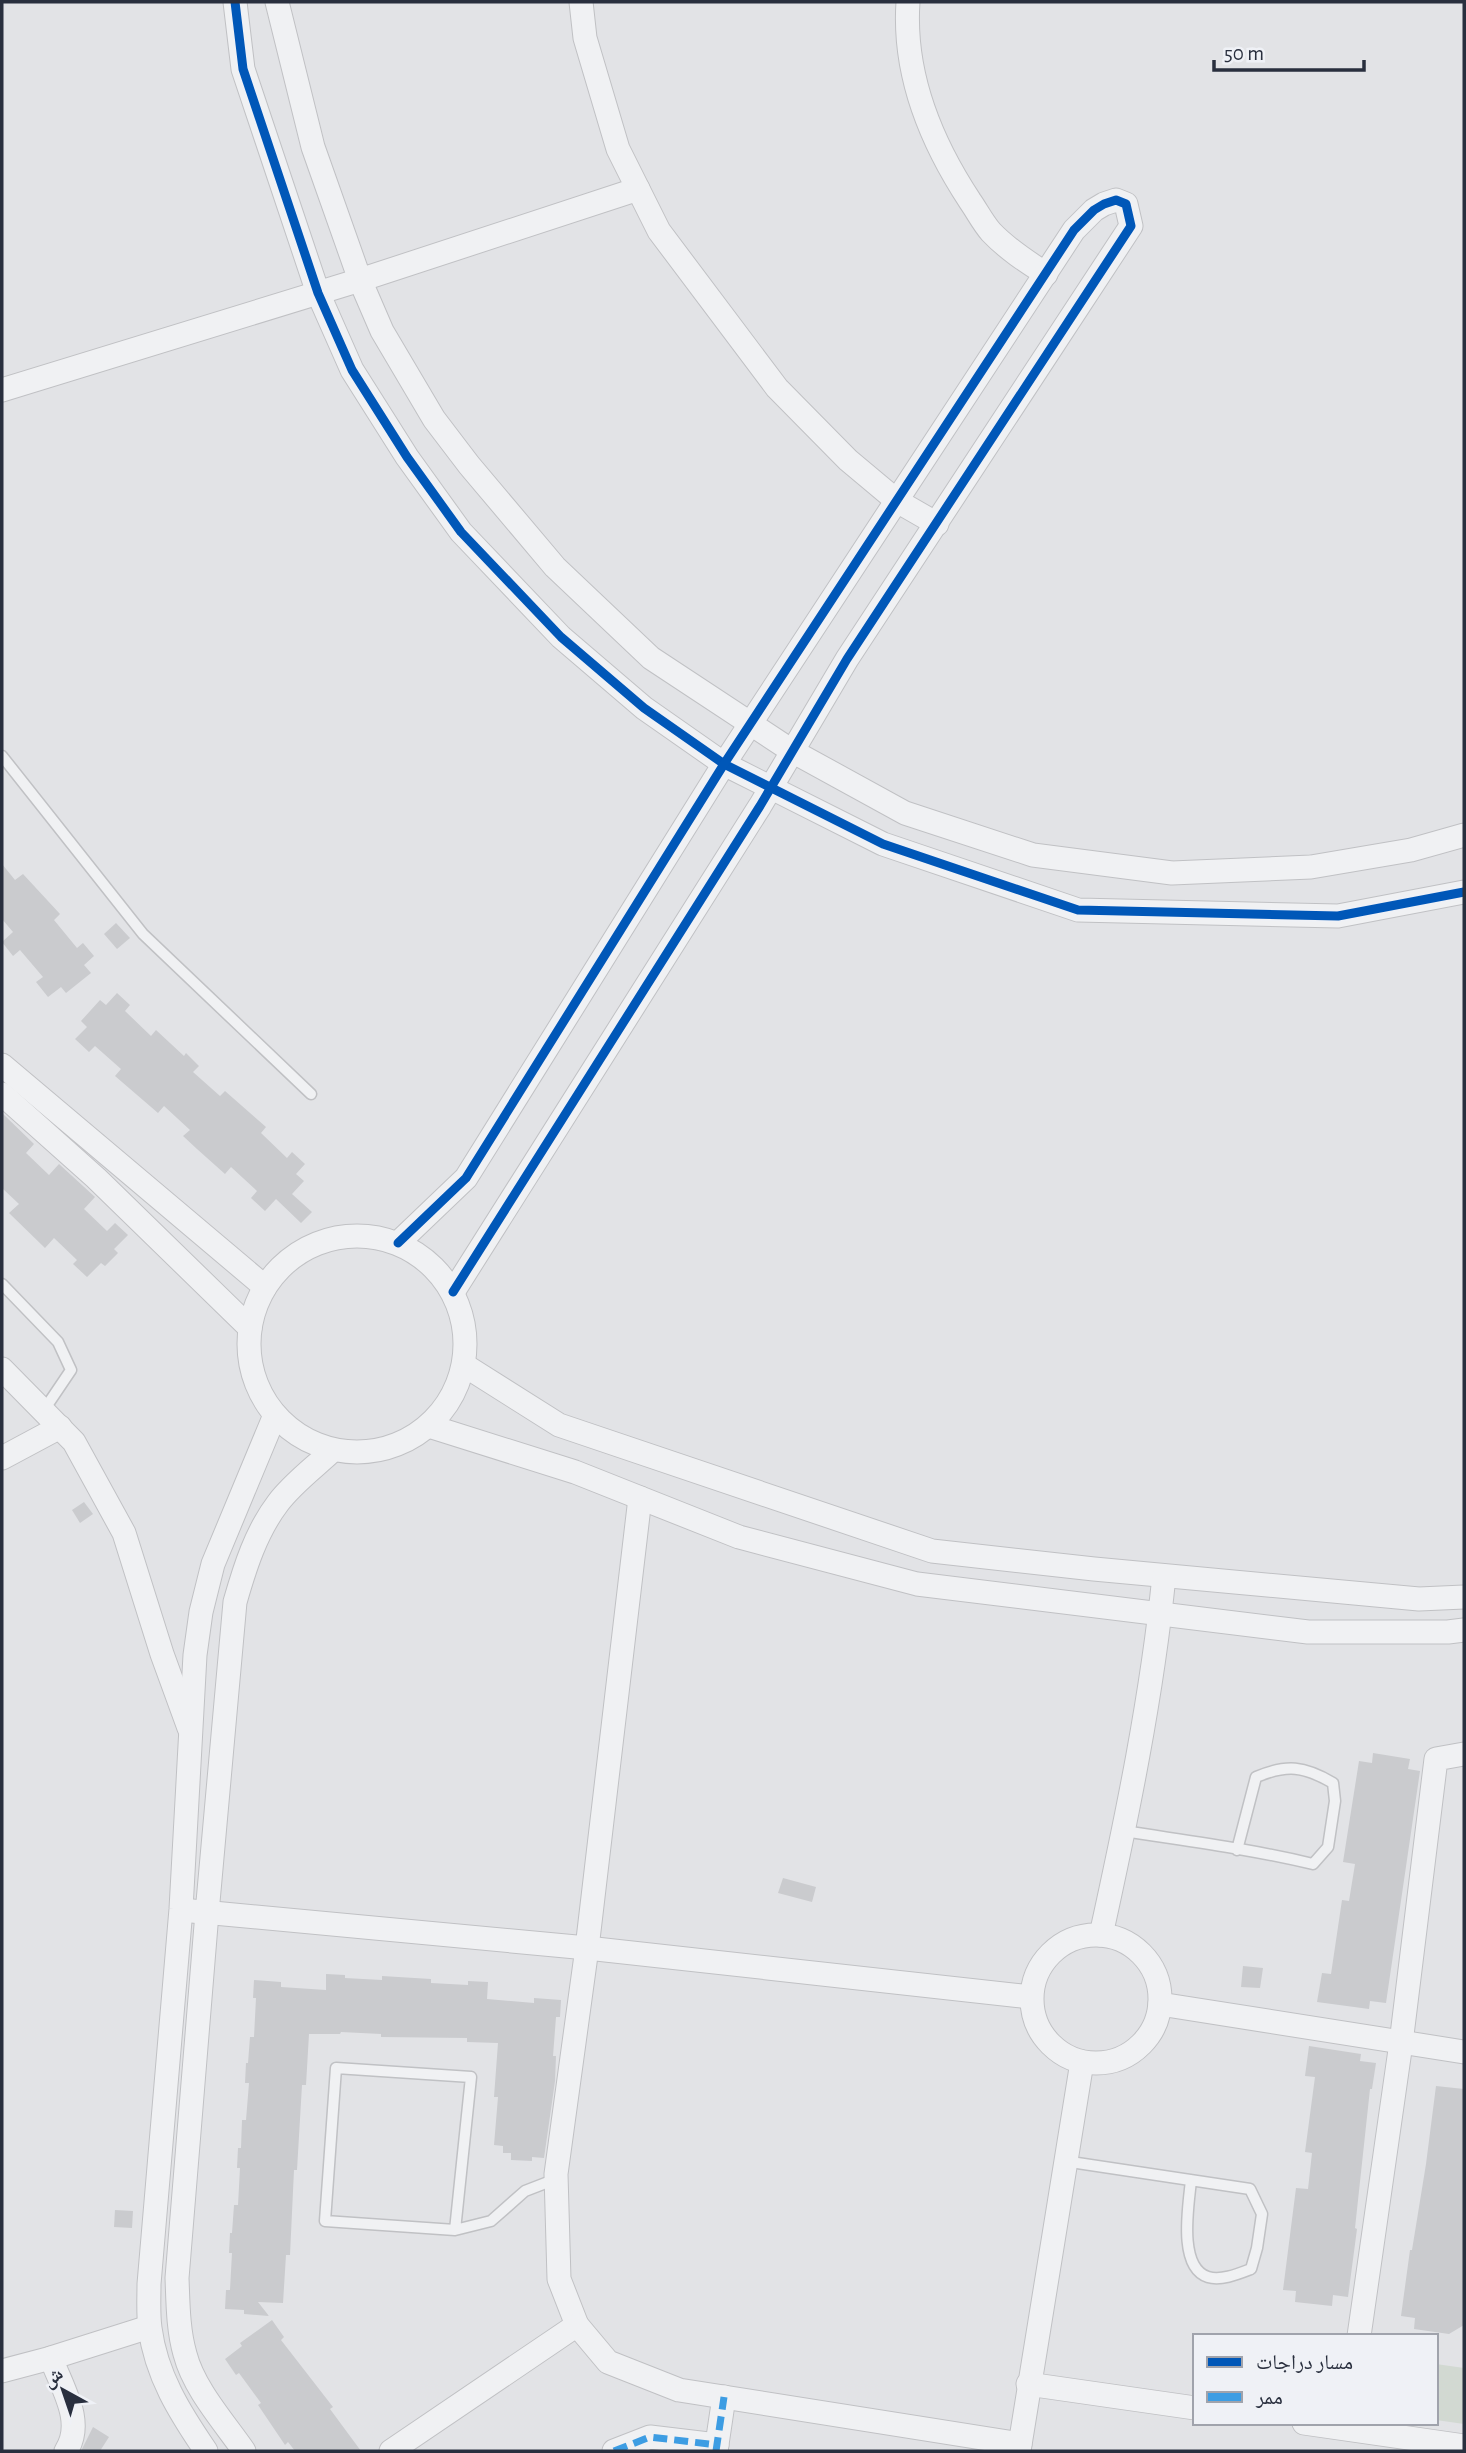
<svg xmlns="http://www.w3.org/2000/svg" width="1466" height="2453" viewBox="0 0 1466 2453" font-family="'Alegreya Sans','Noto Naskh Arabic',sans-serif">
<style>
.green{fill:#d2d9d2}
.building{fill:#cacbce}
.lines{fill:none;stroke-linecap:round;stroke-linejoin:round}
.lane-casing{stroke:#c0c1c4;stroke-width:13}
.street-casing{stroke:#c0c1c4;stroke-width:25}
.lane{stroke:#f0f1f3;stroke-width:10}
.street{stroke:#f0f1f3;stroke-width:23}
.quiet{stroke:#3d9de3;stroke-width:7;stroke-dasharray:14 7;stroke-linecap:butt}
.cycleway-casing{stroke:#eff1f6;stroke-width:13}
.cycleway{stroke:#0057b8;stroke-width:9}
</style>
<rect width="100%" height="100%" fill="#e2e3e6"/>
<!-- green -->
<polygon class="green" points="1436,2364 1464,2368 1464,2424 1436,2420"/>
<!-- building -->
<g class="building">
<polygon points="2,864 15,880 23,874 60,914 54,920 77,948 83,943 94,956 84,965 91,973 66,993 61,987 48,997 36,982 43,977 20,950 13,956 2,942 13,932 2,919"/>
<polygon points="116,923 130,938 117,949 104,934"/>
<polygon points="117,993 130,1005 125,1011 151,1036 156,1030 184,1056 186,1053 199,1066 193,1072 220,1096 225,1091 266,1127 261,1133 287,1158 292,1152 305,1164 296,1174 304,1181 292,1194 312,1212 301,1223 276,1199 265,1211 251,1198 257,1191 231,1167 225,1174 197,1149 183,1136 190,1130 164,1106 158,1113 115,1076 121,1069 95,1046 89,1052 75,1039 87,1027 81,1021 100,1000 106,1005"/>
<polygon points="2,1113 34,1144 26,1153 49,1175 59,1164 95,1197 84,1209 107,1231 115,1223 128,1235 114,1249 118,1253 105,1266 101,1263 87,1277 73,1264 77,1260 54,1238 45,1248 9,1213 19,1204 2,1188"/>
<polygon points="84,1502 93,1514 80,1523 72,1510"/>
<polygon points="1373,1753 1410,1759 1408,1769 1420,1771 1386,2003 1370,2001 1369,2009 1317,2002 1322,1973 1331,1974 1342,1900 1349,1901 1355,1864 1343,1862 1359,1761 1372,1763"/>
<polygon points="783,1878 816,1887 812,1902 778,1893"/>
<polygon points="1243,1966 1263,1968 1260,1988 1241,1987"/>
<polygon points="326,1974 345,1975 345,1978 382,1980 382,1976 431,1979 431,1983 468,1985 468,1981 488,1982 487,1999 534,2003 534,1998 561,2000 560,2017 556,2017 553,2056 556,2056 555,2081 544,2158 532,2157 532,2161 511,2160 511,2153 503,2153 503,2146 494,2145 498,2097 494,2097 498,2043 467,2042 467,2038 381,2037 381,2034 341,2032 340,2034 309,2034 306,2085 302,2085 297,2170 294,2170 290,2255 286,2255 283,2303 258,2302 269,2316 244,2314 244,2310 225,2309 226,2290 230,2290 232,2253 229,2253 230,2233 232,2233 234,2205 238,2205 240,2168 237,2168 238,2148 241,2148 242,2120 246,2120 249,2083 245,2083 246,2063 248,2063 250,2037 254,2037 256,1998 253,1998 254,1980 281,1982 281,1987 326,1990"/>
<polygon points="1309,2046 1361,2054 1360,2061 1376,2063 1372,2089 1370,2089 1355,2228 1357,2229 1348,2297 1333,2295 1332,2306 1295,2302 1296,2291 1283,2290 1296,2188 1308,2189 1312,2153 1305,2152 1315,2077 1305,2076"/>
<polygon points="1436,2086 1464,2089 1464,2325 1449,2334 1414,2329 1415,2318 1401,2316 1410,2250 1412,2250 1426,2164"/>
<polygon points="115,2210 133,2211 132,2228 114,2227"/>
<polygon points="272,2320 284,2337 281,2340 333,2407 330,2409 361,2451 295,2451 288,2442 285,2445 258,2405 261,2403 239,2373 236,2375 225,2359 242,2346 240,2343"/>
<polygon points="93,2427 109,2437 100,2451 81,2451"/>
</g>
<g class="lines">
<!-- lane casing -->
<g class="lane-casing">
<g id="lane">
<polyline points="2,756 143,934 311,1094"/>
<polyline points="2,1284 58,1342 71,1370 44,1410"/>
<path d="M1124,1831c63,10 127,18 189,33l15,-17 7,-46 -2,-18c-29,-17 -46,-19 -77,-6l-19,73"/>
<path d="M1064,2161l186,28 12,25 -5,34 -6,21c-13,5 -30,12 -43,8 -31,-10 -19,-74 -17,-97"/>
<polyline points="455,2230 471,2077 336,2068 325,2221 455,2230 491,2221 525,2191 556,2179"/>
</g>
</g>
<!-- street casing -->
<g class="street-casing">
<g id="street">
<polyline points="235,2 243,69 318,293 352,370 407,457 461,532 561,637 644,708 724,764 883,844 1078,910 1338,916 1464,892"/>
<polyline points="277,2 313,147 360,280 382,331 434,419 469,465 555,567 651,658 792,751 905,813 1033,855 1172,873 1311,867 1411,850 1464,835"/>
<polyline points="581,2 585,38 618,149 659,231 777,388 848,460 897,501 937,524"/>
<path d="M908,2c-5,72 23,140 62,199 7,10 13,22 21,31 16,17 36,30 55,42"/>
<polyline points="2,390 360,280 638,189"/>
<polyline points="2,1065 265,1287"/>
<polyline points="2,1094 96,1178 250,1328"/>
<circle cx="357" cy="1344" r="108"/>
<polyline points="398,1243 466,1178 724,764 1074,230 1094,210 1104,204 1116,200 1126,204 1131,226 847,659 760,806 453,1292"/>
<polyline points="464,1365 559,1425 932,1551 1094,1569 1419,1599 1464,1597"/>
<polyline points="2,1369 74,1442 124,1533 162,1654 189,1728"/>
<polyline points="429,1426 575,1472 739,1537 917,1584 1308,1632 1448,1632 1464,1630"/>
<polyline points="2,1458 60,1427"/>
<polyline points="640,1498 587,1948 556,2174 559,2279 577,2325 608,2362 679,2390 1020,2444"/>
<polyline points="192,1911 587,1948 1031,1997"/>
<circle cx="1096" cy="1999" r="64"/>
<path d="M1101,1935c26,-118 51,-239 63,-359"/>
<polyline points="1160,2004 1464,2052"/>
<polyline points="1359,2336 1401,2043 1436,1759 1464,1754"/>
<path d="M51,2358c11,30 34,64 15,93"/>
<polyline points="2,2371 51,2358 149,2327"/>
<polyline points="1028,2384 1195,2408"/>
<polyline points="1304,2423 1464,2446"/>
<path d="M206,2451c-26,-38 -50,-76 -56,-123 -2,-14 -1,-30 -1,-44l32,-375 14,-254 6,-43 12,-48 62,-149"/>
<path d="M244,2451c-20,-29 -50,-62 -59,-97 -7,-24 -7,-51 -8,-76l30,-365 28,-311c10,-35 21,-70 43,-99 15,-20 37,-36 55,-53"/>
<polyline points="391,2451 577,2325"/>
<polyline points="614,2451 650,2437 717,2445"/>
<polyline points="716,2451 724,2397"/>
<polyline points="1019,2451 1082,2062"/>
</g>
</g>
<!-- lane -->
<use href="#lane" class="lane"/>
<!-- street -->
<use href="#street" class="street"/>
<!-- quiet -->
<g class="quiet">
<polyline points="614,2451 650,2437 717,2445"/>
<polyline points="716,2451 724,2397"/>
</g>
<!-- cycleway casing -->
<g class="cycleway-casing">
<g id="cycleway">
<polyline points="235,2 243,69 318,293 352,370 407,457 461,532 561,637 644,708 724,764 883,844 1078,910 1338,916 1464,892"/>
<polyline points="398,1243 466,1178 724,764 1074,230 1094,210 1104,204 1116,200 1126,204 1131,226 847,659 760,806 453,1292"/>
</g>
</g>
<!-- cycleway -->
<use href="#cycleway" class="cycleway"/>
</g>
<!-- border -->
<rect width="1466" height="2453" fill="none" stroke="#292f3e" stroke-width="7"/>
<!-- legend -->
<rect x="1193" y="2334" width="245" height="91" fill="#eff1f6" stroke="#a0a3ac" stroke-width="2"/>
<rect x="1207" y="2357" width="35" height="10" fill="#0057b8" stroke="#a0a3ac" stroke-width="2"/>
<text x="1256" y="2369" font-size="21" fill="#292f3e">مسار دراجات</text>
<rect x="1207" y="2392" width="35" height="10" fill="#3d9de3" stroke="#a0a3ac" stroke-width="2"/>
<text x="1256" y="2404" font-size="21" fill="#292f3e">ممر</text>
<!-- north arrow -->
<g transform="translate(63 2390) rotate(320)" stroke="#eff1f6" stroke-width="5" paint-order="stroke">
<path d="M0-5L12 26L0 18L-12 26Z" fill="#292f3e"/>
<text y="-10" font-size="19" font-weight="bold" text-anchor="middle" fill="#292f3e">ش</text>
</g>
<!-- scale -->
<path d="M1214 60v10h150v-10" fill="none" stroke="#292f3e" stroke-width="3.5"/>
<text x="1224" y="60" font-size="21" fill="#292f3e" stroke="#eff1f6" stroke-width="5" paint-order="stroke">50 m</text>
</svg>
